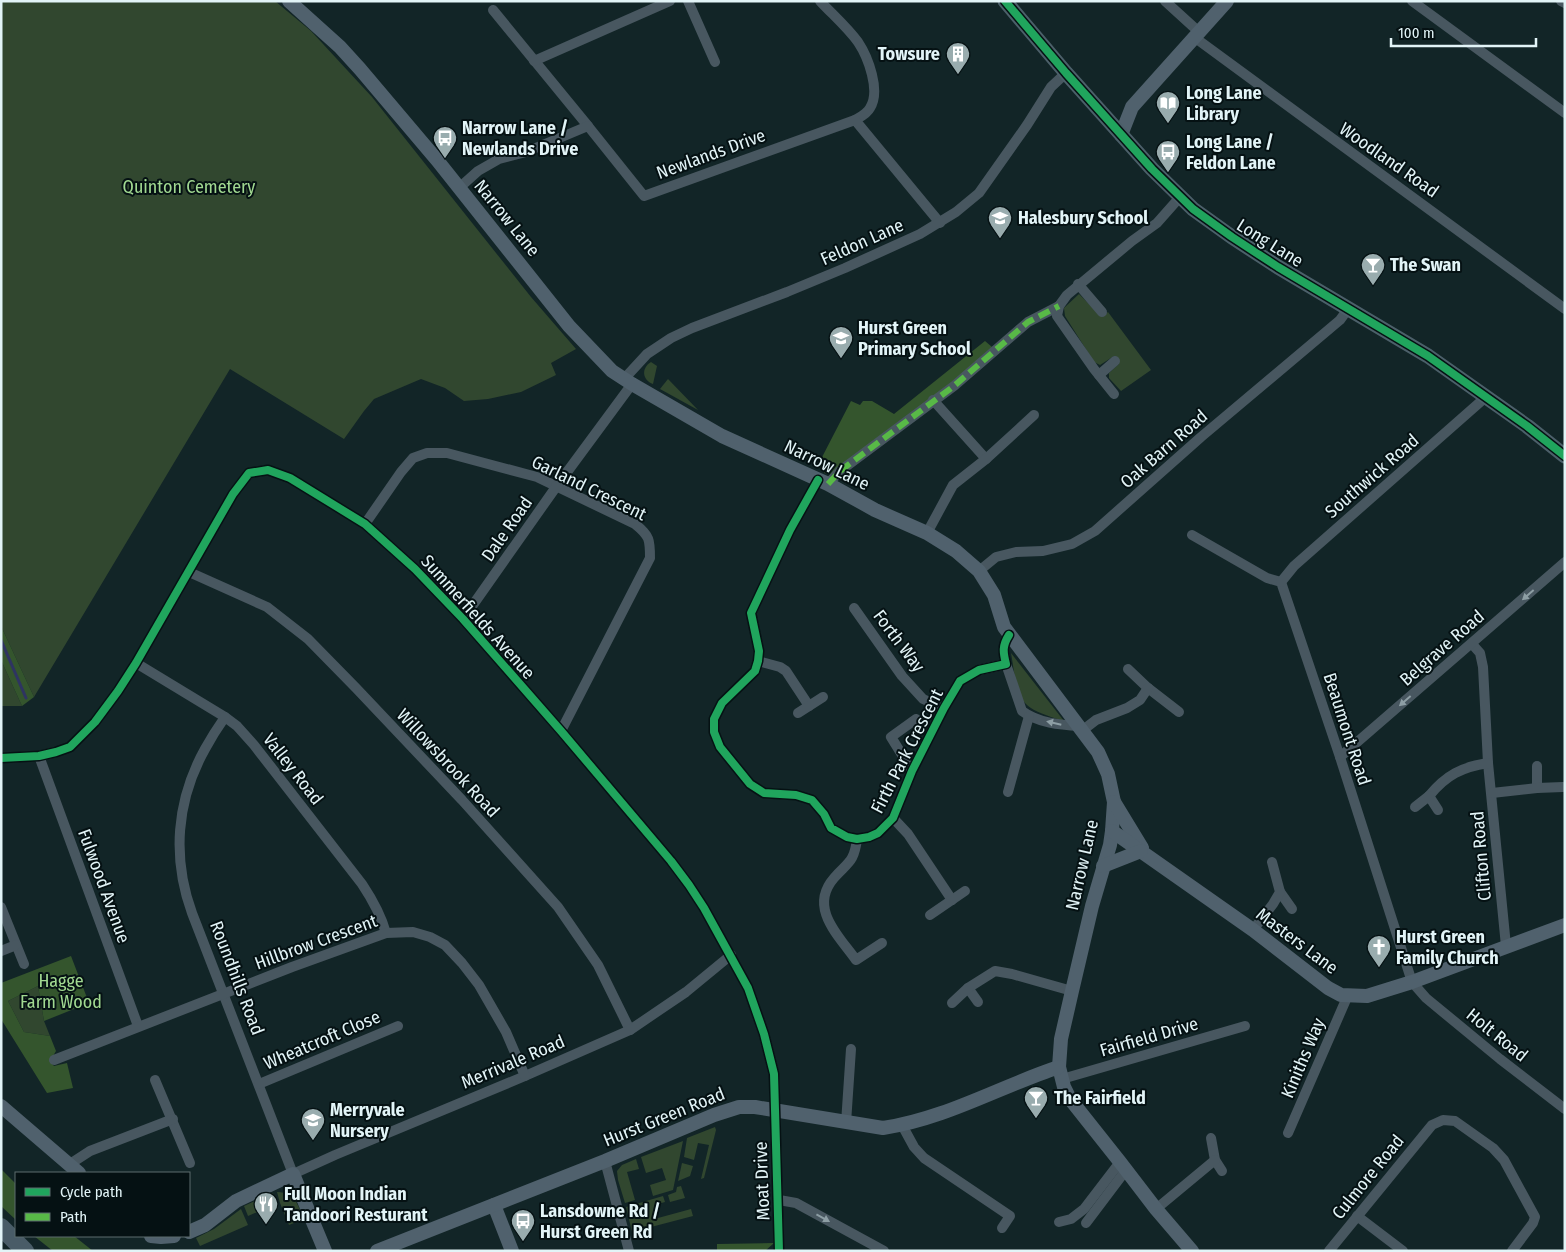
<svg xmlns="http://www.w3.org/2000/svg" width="1566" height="1252" viewBox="0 0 1566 1252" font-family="'Fira Sans Condensed',sans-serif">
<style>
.green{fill:#31472f}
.forest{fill:#34552d}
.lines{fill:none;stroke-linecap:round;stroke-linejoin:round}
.stream{stroke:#2e3461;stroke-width:3}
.street{stroke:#485760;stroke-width:10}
.secondary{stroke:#50616d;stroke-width:14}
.primary{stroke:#4c606a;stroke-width:15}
.highway{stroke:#495c67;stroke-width:18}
.quiet{stroke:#58b947;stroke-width:6;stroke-dasharray:12 6;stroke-linecap:butt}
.cycleway-casing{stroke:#051113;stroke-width:11}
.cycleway{stroke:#20a55d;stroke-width:8}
.oneway{fill:#8d9ea4}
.labels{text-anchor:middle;stroke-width:4;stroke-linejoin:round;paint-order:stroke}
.poi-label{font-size:18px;font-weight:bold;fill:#e2f4f7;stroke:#051113;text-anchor:start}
.street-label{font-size:18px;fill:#e2f4f7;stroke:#051113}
.park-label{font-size:18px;fill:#a1d991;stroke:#051113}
</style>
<rect width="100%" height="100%" fill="#122527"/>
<!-- green -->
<g class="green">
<polygon points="1,1 275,1 311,31 372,97 531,297 576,349 551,363 556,375 521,392 488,399 464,401 445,388 421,379 374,399 364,411 344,439 230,369 34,697 1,626"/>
<polygon points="1079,294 1102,317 1108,312 1151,370 1121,391 1109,378 1109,373 1119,364 1114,356 1100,365 1094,362 1065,316 1064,308"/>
<path d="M651,362l6,4 -4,18c-11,-4 -12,-16 -2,-22z"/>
<polygon points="668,379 698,410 660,389"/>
<path d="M1011,653l53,68c-49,-14 -45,-21 -53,-68z"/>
<polygon points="1,660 22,706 1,706"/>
<polygon points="38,986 44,1021 50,1036 24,1032 8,1001"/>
<polygon points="715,1127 716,1130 704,1178 701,1179 709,1145 698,1143 694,1160 684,1157 687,1138"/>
<polygon points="683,1141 673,1190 653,1196 650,1185 666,1180 662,1168 646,1173 641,1157"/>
<polygon points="636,1159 639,1169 627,1172 635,1200 625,1203 618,1180 617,1171 622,1165"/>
<polygon points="682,1163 693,1166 690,1176 678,1181"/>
<polygon points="681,1186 685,1198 670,1202 668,1195 676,1192 677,1187"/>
<path d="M277,1192c19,1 20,12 27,27l-15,6 -9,-22z"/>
<polygon points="273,1193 276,1204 248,1216 244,1206"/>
<polygon points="663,1196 665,1202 654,1205 658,1218 691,1209 693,1216 632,1232 626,1207"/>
<polygon points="241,1209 248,1225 200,1246 196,1238 214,1229"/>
</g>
<!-- forest -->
<g class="forest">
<polygon points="985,341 992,347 956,380 830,474 824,473 827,467 819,463 851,401 860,405 863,401 872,401 894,414"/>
<polygon points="1,626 34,697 22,706 1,660"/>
<polygon points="71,956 89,1003 44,1021 38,986 8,1001 24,1032 50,1036 56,1051 50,1061 54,1066 67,1063 73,1088 47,1093 1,1019 1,983"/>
<polygon points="1,1169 16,1184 16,1220 1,1206"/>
<polygon points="34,1236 74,1236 93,1251 53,1251"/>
<polygon points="774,1243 765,1251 717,1251 717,1244"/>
</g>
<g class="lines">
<!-- stream -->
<polyline class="stream" points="1,640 26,698"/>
<!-- street -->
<g class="street">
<polyline points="688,1 715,62"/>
<path d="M820,1c12,13 27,26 38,41 10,15 23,49 12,66 -3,6 -10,9 -15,12"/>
<polyline points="1165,1 1199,32"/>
<polyline points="1412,1 1565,113"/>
<polyline points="1561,1 1565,3"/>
<polyline points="493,10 588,126"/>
<polyline points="1194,37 1565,309"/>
<polyline points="534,61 670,1"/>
<polyline points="459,188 478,171 499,159 526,152 588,126 644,196 855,120 940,223"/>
<polyline points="1078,284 1102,312"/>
<polyline points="1099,375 1115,361"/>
<polyline points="624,379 647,354 671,338 692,328 787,292 845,268 920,234 956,212 979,193 1027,125 1051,87 1066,73"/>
<polyline points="1114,394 1094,369 1057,316 1059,306 1067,295 1132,241 1157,223 1180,197"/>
<polyline points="933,400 986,459"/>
<path d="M818,480l-28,50 -39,83 8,38 -1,10 -3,10 -33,32 -8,16v13l6,15 30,37 14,9 32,2 16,5 12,14 7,14 16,9 10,2 12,-2 9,-4 15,-15 19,-47 32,-63 16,-27 19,-11 27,-6c-3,-12 -4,-18 3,-29"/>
<polyline points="828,484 840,471 954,386 1028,322 1059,306"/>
<path d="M365,524l36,-52 12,-14 14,-5h20l90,24 98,47c15,12 15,16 15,34l-89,173"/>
<polyline points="927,533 953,485 986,459 1034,415"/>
<polyline points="1192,535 1267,578 1281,582 1340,757 1412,982 1426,998 1500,1059 1565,1109"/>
<polyline points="979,571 996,557 1016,552 1043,551 1072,544 1095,531 1201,437 1340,320 1348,309"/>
<polyline points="189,572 267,607 308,639 356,688 462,800 558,907 598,965 630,1030"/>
<polyline points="1281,582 1294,566 1487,396"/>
<polyline points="854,608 902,676 923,699 944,708"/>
<polyline points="463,619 556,487 632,384"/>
<polyline points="1472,644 1480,653 1483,667 1488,763 1506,946"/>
<polyline points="758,661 780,667 786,671 809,706"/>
<path d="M136,663l89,54 12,9 17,19 108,139c10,15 19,31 24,49"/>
<path d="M1006,664l16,47c16,12 38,14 58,15"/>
<polyline points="1128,669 1148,688 1179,712"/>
<polyline points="798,713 823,697"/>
<path d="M225,717c-7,10 -14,21 -20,32 -29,52 -33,109 -13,164l101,261 42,-19 190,-79 105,-46 56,-38 45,-37"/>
<polyline points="1083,730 1096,720 1127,708 1140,700 1148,688"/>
<polyline points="39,756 138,1026"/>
<polyline points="1340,757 1565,562"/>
<polyline points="1,758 39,756 56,752 70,747 95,722 118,691 136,663 233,494 249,473 268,470 290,478 365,524 415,569 463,619 561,731 671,861 689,885 704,908 748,988 764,1034 774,1074 779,1251"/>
<polyline points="1537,766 1537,788"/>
<polyline points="912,771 891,737 916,719"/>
<polyline points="1008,792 1029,716"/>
<polyline points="1492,793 1537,788 1563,787"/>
<path d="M1429,796c17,-21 33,-29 59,-33"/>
<polyline points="1415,807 1429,796 1438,810"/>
<polyline points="893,818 908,834 952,900"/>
<path d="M857,839c-3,24 -9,23 -23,39 -26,30 5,58 22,82l26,-17"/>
<polyline points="1280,892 1292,909"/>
<polyline points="1,907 24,964"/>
<polyline points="930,915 965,891"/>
<polyline points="1253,930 1273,904 1280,892 1272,862"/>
<polyline points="1,951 16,945"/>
<polyline points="968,988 978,1002"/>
<polyline points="952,1003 968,988 995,971 1012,974 1072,991"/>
<polyline points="54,1060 292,967 386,933 413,932 430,937 445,945 462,963 479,985 506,1032 525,1076"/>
<polyline points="1062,1079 1245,1026"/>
<polyline points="155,1080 190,1163"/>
<polyline points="259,1084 398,1026"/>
<polyline points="846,1123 851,1049"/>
<polyline points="902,1125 914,1147 924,1158 1010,1216 1002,1228"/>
<polyline points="1288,1133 1348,995"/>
<polyline points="1211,1138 1215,1160 1222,1171"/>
<polyline points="605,1161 629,1251"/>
<polyline points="70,1164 90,1151 173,1119"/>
<polyline points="779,1200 796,1203 884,1251"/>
<polyline points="1156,1209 1215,1160"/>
<polyline points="1357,1216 1403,1251"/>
<polyline points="1059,1222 1071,1219 1084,1209 1120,1162"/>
<polyline points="1086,1223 1126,1170"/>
<polyline points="1329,1251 1432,1125 1443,1120 1455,1121 1493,1148 1504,1160 1535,1217 1533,1223 1512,1251"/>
</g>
<!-- secondary -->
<g class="secondary">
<polyline points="289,1 340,47 360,69 437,160 569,326 612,371 632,384 722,436 828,484 875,510 927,533 956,551 979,571 994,595 1004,627 1098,752 1108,774 1114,802 1112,831 1110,845 1092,906 1072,991 1061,1039 1059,1067 1064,1087 1070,1099 1120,1162 1156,1209 1192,1251"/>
<polyline points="1121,135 1132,107 1227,1"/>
<polyline points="1114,802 1142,848"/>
<polyline points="1112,831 1253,930 1328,988 1341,995 1367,996 1412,982 1565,925"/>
<polyline points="1103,866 1141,851"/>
<polyline points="1,1106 79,1173"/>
<polyline points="494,1205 512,1251"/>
<polyline points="189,1232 205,1225 236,1201 293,1174 325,1251"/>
<polyline points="151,1236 161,1237 174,1236"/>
<path d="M377,1251l228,-90 109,-46 25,-8h16l128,21c62,-9 118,-42 176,-61"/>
</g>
<!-- primary -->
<polyline class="primary" points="1005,1 1066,73 1152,169 1193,209 1232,237 1278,267 1428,356 1527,426 1565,456"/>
<!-- highway -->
<polyline class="highway" points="1,1227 25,1251"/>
<!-- quiet -->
<polyline class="quiet" points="828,484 840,471 954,386 1028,322 1059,306"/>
<!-- cycleway casing -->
<g class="cycleway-casing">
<g id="cycleway">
<polyline points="1005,1 1066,73 1152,169 1193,209 1232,237 1278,267 1428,356 1527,426 1565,456"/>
<path d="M818,480l-28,50 -39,83 8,38 -1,10 -3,10 -33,32 -8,16v13l6,15 30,37 14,9 32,2 16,5 12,14 7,14 16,9 10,2 12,-2 9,-4 15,-15 19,-47 32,-63 16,-27 19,-11 27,-6c-3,-12 -4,-18 3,-29"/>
<polyline points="1,758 39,756 56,752 70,747 95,722 118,691 136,663 233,494 249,473 268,470 290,478 365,524 415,569 463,619 561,731 671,861 689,885 704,908 748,988 764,1034 774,1074 779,1251"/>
</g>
</g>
<!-- cycleway -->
<use href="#cycleway" class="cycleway"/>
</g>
<!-- one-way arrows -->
<defs><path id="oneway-solid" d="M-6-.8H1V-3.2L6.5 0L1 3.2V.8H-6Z" transform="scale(1.25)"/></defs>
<g class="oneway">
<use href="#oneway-solid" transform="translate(1528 595) rotate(139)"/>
<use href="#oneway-solid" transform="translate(1405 701) rotate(139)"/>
<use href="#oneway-solid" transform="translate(1054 723) rotate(-167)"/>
<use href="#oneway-solid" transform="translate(823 1218) rotate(29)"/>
</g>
<!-- icons -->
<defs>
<g id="building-pin" transform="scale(1.25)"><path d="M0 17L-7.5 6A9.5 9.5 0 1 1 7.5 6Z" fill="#99acae" stroke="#051113"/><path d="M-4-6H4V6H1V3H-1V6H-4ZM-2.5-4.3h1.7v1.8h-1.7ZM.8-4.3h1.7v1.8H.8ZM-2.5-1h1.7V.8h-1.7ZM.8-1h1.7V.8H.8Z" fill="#fff"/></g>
<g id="library-pin" transform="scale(1.25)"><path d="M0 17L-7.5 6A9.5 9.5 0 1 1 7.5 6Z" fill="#99acae" stroke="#051113"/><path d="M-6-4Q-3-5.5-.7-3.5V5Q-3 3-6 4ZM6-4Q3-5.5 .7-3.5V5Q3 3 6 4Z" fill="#fff"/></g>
<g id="bus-pin" transform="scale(1.25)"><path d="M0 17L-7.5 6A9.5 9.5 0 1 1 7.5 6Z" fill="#99acae" stroke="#051113"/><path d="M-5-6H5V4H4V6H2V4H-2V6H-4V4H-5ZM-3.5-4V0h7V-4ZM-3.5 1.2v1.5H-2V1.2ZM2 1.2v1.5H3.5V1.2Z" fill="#fff"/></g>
<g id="school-pin" transform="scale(1.25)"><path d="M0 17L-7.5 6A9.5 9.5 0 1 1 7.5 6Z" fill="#99acae" stroke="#051113"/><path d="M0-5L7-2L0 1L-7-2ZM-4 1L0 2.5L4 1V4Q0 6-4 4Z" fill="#fff"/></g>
<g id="bar-pin" transform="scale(1.25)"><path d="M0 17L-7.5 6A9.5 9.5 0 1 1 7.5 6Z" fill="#99acae" stroke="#051113"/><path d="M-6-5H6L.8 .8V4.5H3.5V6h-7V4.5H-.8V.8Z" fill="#fff"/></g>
<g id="church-pin" transform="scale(1.25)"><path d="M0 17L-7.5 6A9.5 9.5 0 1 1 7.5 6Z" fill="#99acae" stroke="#051113"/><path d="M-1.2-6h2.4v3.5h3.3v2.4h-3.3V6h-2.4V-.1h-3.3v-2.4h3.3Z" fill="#fff"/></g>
<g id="restaurant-pin" transform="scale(1.25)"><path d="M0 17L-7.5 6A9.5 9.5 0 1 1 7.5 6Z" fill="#99acae" stroke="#051113"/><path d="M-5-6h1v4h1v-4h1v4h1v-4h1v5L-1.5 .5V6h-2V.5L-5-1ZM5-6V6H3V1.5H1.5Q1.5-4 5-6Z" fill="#fff"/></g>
</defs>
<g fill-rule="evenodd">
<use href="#building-pin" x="958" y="54"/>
<use href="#library-pin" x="1168" y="103"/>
<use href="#bus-pin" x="445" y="138"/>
<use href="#bus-pin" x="1168" y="152"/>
<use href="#school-pin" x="1000" y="218"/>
<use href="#bar-pin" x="1373" y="265"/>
<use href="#school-pin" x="841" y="338"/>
<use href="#church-pin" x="1379" y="947"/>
<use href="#bar-pin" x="1036" y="1098"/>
<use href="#school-pin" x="313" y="1120"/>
<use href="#restaurant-pin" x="266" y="1204"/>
<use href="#bus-pin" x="523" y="1221"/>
</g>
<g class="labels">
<!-- poi labels -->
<g class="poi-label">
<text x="940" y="60" text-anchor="end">Towsure</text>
<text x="1186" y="99">Long Lane<tspan x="1186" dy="21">Library</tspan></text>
<text x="462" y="134">Narrow Lane /<tspan x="462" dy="21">Newlands Drive</tspan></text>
<text x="1186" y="148">Long Lane /<tspan x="1186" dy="21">Feldon Lane</tspan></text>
<text x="1018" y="224">Halesbury School</text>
<text x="1390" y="271">The Swan</text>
<text x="858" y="334">Hurst Green<tspan x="858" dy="21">Primary School</tspan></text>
<text x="1396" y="943">Hurst Green<tspan x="1396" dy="21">Family Church</tspan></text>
<text x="1054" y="1104">The Fairfield</text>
<text x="330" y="1116">Merryvale<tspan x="330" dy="21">Nursery</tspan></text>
<text x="284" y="1200">Full Moon Indian<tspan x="284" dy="21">Tandoori Resturant</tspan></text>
<text x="540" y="1217">Lansdowne Rd /<tspan x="540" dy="21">Hurst Green Rd</tspan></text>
</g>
<!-- street labels -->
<g class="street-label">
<text transform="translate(711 154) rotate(-20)" y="6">Newlands Drive</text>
<text transform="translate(1389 160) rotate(35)" y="6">Woodland Road</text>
<text transform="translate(507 218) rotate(51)" y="6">Narrow Lane</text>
<text transform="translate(862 242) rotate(-24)" y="6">Feldon Lane</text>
<text transform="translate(1270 243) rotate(32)" y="6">Long Lane</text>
<text transform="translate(1164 449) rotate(-41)" y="6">Oak Barn Road</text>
<text transform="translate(827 465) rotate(26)" y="6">Narrow Lane</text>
<text transform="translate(1372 476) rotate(-41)" y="6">Southwick Road</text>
<text transform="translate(589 488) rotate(26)" y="6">Garland Crescent</text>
<text transform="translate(507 529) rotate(-55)" y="6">Dale Road</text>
<text transform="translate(478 617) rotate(48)" y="6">Summerfields Avenue</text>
<text transform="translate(899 641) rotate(53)" y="6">Forth Way</text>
<text transform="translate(1442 648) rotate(-41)" y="6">Belgrave Road</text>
<text transform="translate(1347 729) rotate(72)" y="6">Beaumont Road</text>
<text transform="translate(907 751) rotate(-63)" y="6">Firth Park Crescent</text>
<text transform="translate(448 763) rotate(47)" y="6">Willowsbrook Road</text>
<text transform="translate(293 769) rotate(52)" y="6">Valley Road</text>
<text transform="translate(1481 856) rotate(-95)" y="6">Clifton Road</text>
<text transform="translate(1082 865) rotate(-77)" y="6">Narrow Lane</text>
<text transform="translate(104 886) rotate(70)" y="6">Fulwood Avenue</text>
<text transform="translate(1297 941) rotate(37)" y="6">Masters Lane</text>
<text transform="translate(316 942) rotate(-20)" y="6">Hillbrow Crescent</text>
<text transform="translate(237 978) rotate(69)" y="6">Roundhills Road</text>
<text transform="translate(1497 1035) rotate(39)" y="6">Holt Road</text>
<text transform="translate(1149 1037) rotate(-16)" y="6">Fairfield Drive</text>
<text transform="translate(322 1040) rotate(-23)" y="6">Wheatcroft Close</text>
<text transform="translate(1303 1058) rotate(-67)" y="6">Kiniths Way</text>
<text transform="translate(513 1062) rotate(-23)" y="6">Merrivale Road</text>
<text transform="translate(664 1117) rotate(-22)" y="6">Hurst Green Road</text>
<text transform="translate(1368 1177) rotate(-51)" y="6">Culmore Road</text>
<text transform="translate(762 1181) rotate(-92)" y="6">Moat Drive</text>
</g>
<!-- park labels -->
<g class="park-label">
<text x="189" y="193">Quinton Cemetery</text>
<text x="61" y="987">Hagge<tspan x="61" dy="21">Farm Wood</tspan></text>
</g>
</g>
<!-- border -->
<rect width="1566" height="1252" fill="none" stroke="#e2f4f7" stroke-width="5"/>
<!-- legend -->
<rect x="15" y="1172" width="175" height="65" fill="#051113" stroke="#5d6c6e"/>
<rect x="25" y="1188" width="25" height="8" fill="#20a55d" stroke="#5d6c6e"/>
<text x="60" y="1197" font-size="15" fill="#e2f4f7">Cycle path</text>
<rect x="25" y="1213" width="25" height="8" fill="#58b947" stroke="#5d6c6e"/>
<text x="60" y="1222" font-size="15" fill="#e2f4f7">Path</text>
<!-- scale -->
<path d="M1391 38v8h145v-8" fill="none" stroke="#e2f4f7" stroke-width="2.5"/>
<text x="1398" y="38" font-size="15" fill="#e2f4f7" stroke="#051113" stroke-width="4" paint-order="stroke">100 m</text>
</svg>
